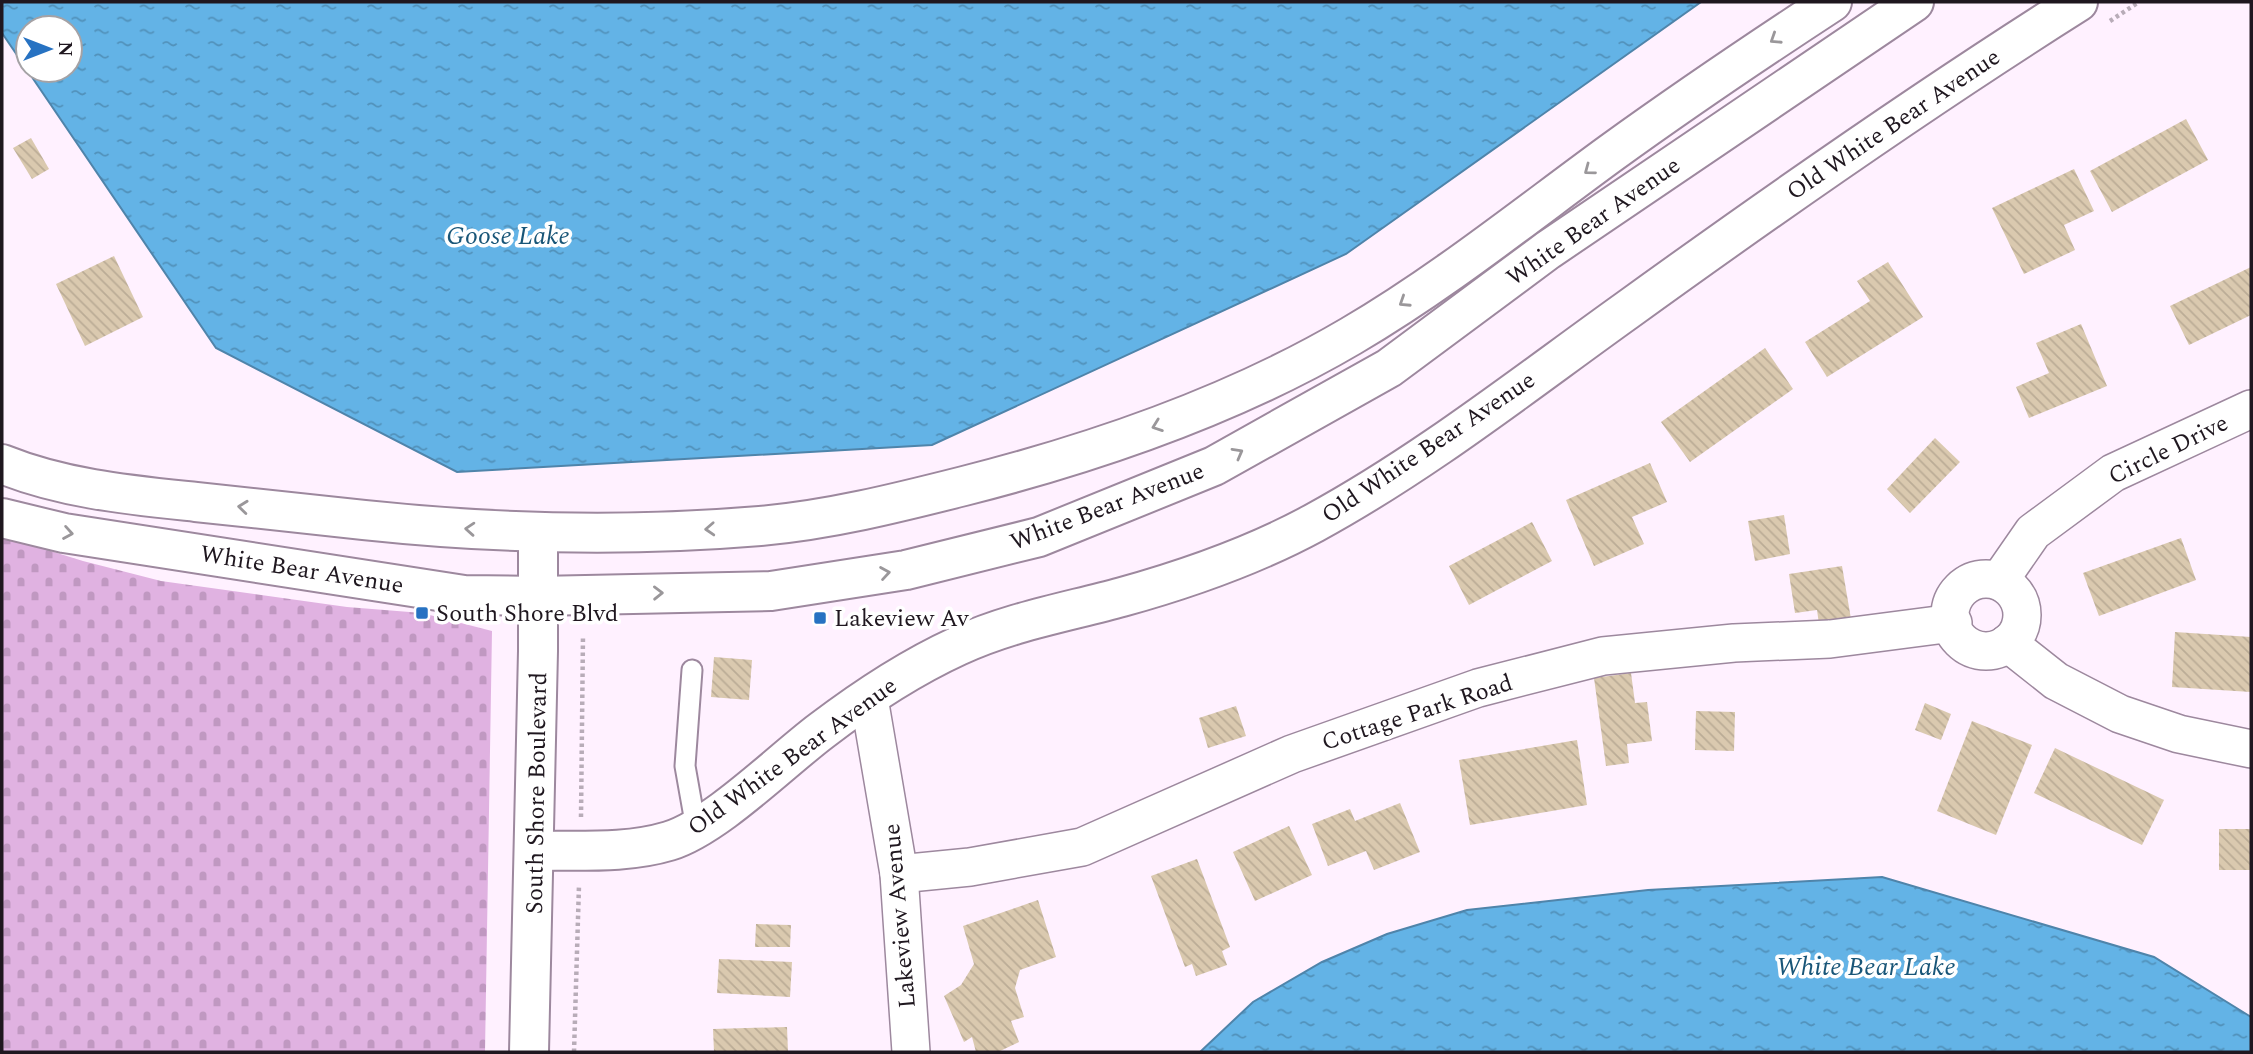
<svg xmlns="http://www.w3.org/2000/svg" width="2253" height="1054" viewBox="0 0 2253 1054" font-family="Spectral,serif">
<style>
.cemetery{fill:url(#cemetery-stones)}
.water{fill:url(#water-ripples);stroke:#4f84aa;stroke-width:2;fill-rule:evenodd}
.building{fill:url(#building-back-hatch)}
.lines{fill:none;stroke-linecap:round;stroke-linejoin:round}
.service-casing{stroke:#9d889e;stroke-width:23}
.minor-casing{stroke:#9d889e;stroke-width:40}
.tertiary-casing{stroke:#9d889e;stroke-width:42}
.secondary-casing{stroke:#9d889e;stroke-width:42}
.path{stroke:#b8acb8;stroke-width:4.5;stroke-dasharray:3.5 3.5;stroke-linecap:butt}
.service{stroke:#fff;stroke-width:19}
.minor{stroke:#fff;stroke-width:37}
.tertiary{stroke:#fff;stroke-width:38}
.secondary{stroke:#fff;stroke-width:38}
.oneway{stroke:#9a979a}
.poi-dot{fill:#2772c2;stroke:#fff;stroke-width:2.5}
.labels{text-anchor:middle;stroke-width:7;stroke-linejoin:round;paint-order:stroke}
.street-label{font-size:24px;fill:#1f171f;stroke:#fff}
.poi-label{font-size:24px;fill:#1f171f;stroke:#fff;text-anchor:start}
.water-label{font-size:26px;font-style:italic;fill:#195678;stroke:#fff}
</style>
<defs>
<pattern id="cemetery-stones" width="16" height="16" patternUnits="userSpaceOnUse" patternTransform="scale(1.75)"><rect width="16" height="16" fill="#e0b2e1"/><path d="M2 7V4a2 2 0 0 1 4 0v3zM10 15v-3a2 2 0 0 1 4 0v3z" fill="#c098c1"/></pattern>
<pattern id="water-ripples" width="26" height="14" patternUnits="userSpaceOnUse" patternTransform="scale(1.75)"><rect width="26" height="14" fill="#63b3e6"/><path d="M2 4q2-2 4 0t4 0M15 11q2-2 4 0t4 0" fill="none" stroke="#5191ba"/></pattern>
<pattern id="building-back-hatch" width="6" height="6" patternUnits="userSpaceOnUse" patternTransform="scale(1.75)"><rect width="6" height="6" fill="#dac9af"/><path d="M-1 5l2 2M0 0l6 6M5-1l2 2" fill="none" stroke="#bbac96"/></pattern>
</defs>
<rect width="100%" height="100%" fill="#fff1ff"/>
<!-- cemetery -->
<polygon class="cemetery" points="2,536 83,561 161,581 347,607 422,613 492,631 485,1052 2,1052"/>
<!-- water -->
<g class="water">
<path d="M2,2h1699l-355,252 -414,191 -475,27 -241,-124 -214,-315zM28,28h42v42h-42z"/>
<polygon points="1882,877 2154,957 2251,1017 2251,1052 1200,1052 1253,1002 1322,962 1387,934 1467,910 1648,890"/>
</g>
<!-- building -->
<g class="building">
<polygon points="2186,119 2208,160 2112,212 2090,171"/>
<polygon points="31,138 49,169 32,179 13,148"/>
<polygon points="2074,169 2094,211 2064,225 2075,250 2024,274 1992,208"/>
<polygon points="114,256 143,317 85,346 56,284"/>
<polygon points="1888,262 1923,317 1827,377 1805,342 1870,301 1857,281"/>
<polygon points="2251,267 2251,315 2189,345 2170,306"/>
<polygon points="2081,324 2107,386 2029,418 2016,387 2049,373 2036,343"/>
<polygon points="1765,348 1793,389 1690,462 1661,422"/>
<polygon points="1935,438 1960,462 1910,513 1887,489"/>
<polygon points="1650,463 1667,502 1632,517 1644,544 1594,566 1566,500"/>
<polygon points="1784,515 1790,554 1755,561 1748,521"/>
<polygon points="1532,522 1552,561 1469,605 1449,566"/>
<polygon points="2181,538 2196,580 2099,616 2083,573"/>
<polygon points="1842,566 1851,619 1819,624 1817,610 1795,613 1789,574"/>
<polygon points="2175,632 2251,637 2251,692 2172,687"/>
<polygon points="714,657 752,660 749,700 711,697"/>
<polygon points="1631,673 1635,703 1647,702 1652,741 1627,744 1629,763 1606,766 1594,678"/>
<polygon points="1925,703 1951,714 1941,740 1915,730"/>
<polygon points="1236,706 1246,736 1208,748 1199,718"/>
<polygon points="1696,711 1735,712 1734,751 1695,750"/>
<polygon points="1972,721 2032,745 1996,835 1937,811"/>
<polygon points="1577,740 1587,805 1470,825 1459,760"/>
<polygon points="2055,748 2164,800 2142,845 2034,793"/>
<polygon points="1400,803 1420,852 1374,870 1366,851 1328,866 1312,824 1350,809 1355,821"/>
<polygon points="1289,826 1312,875 1255,901 1233,852"/>
<rect x="2219" y="829" width="32" height="41"/>
<polygon points="1197,859 1230,947 1222,951 1227,965 1196,976 1192,964 1185,967 1151,876"/>
<polygon points="1038,900 1056,957 1020,970 1015,988 1024,1017 1011,1021 1019,1042 998,1052 976,1052 972,1037 964,1042 944,996 961,985 974,964 963,926"/>
<polygon points="756,924 791,925 790,947 755,947"/>
<polygon points="719,959 792,962 790,997 717,993"/>
<polygon points="787,1027 788,1052 714,1052 713,1029"/>
</g>
<g class="lines">
<!-- service casing -->
<g class="service-casing">
<polyline id="service" points="692,670 685,766 696,828"/>
</g>
<!-- minor casing -->
<g class="minor-casing">
<g id="minor">
<circle cx="1986" cy="615" r="36"/>
<polyline points="1999,581 2033,532 2113,473 2251,409"/>
<polyline points="2008,643 2056,681 2120,714 2179,734 2251,749"/>
<polyline points="869,698 899,874 911,1052"/>
<polyline points="899,874 970,867 1082,847 1292,754 1478,688 1603,656 1734,643 1830,639 1953,623"/>
</g>
</g>
<!-- tertiary casing -->
<g class="tertiary-casing">
<g id="tertiary">
<path d="M535,851c44,-1 91,3 134,-10 46,-14 111,-79 152,-110 42,-32 89,-63 137,-85 51,-24 109,-34 164,-49 65,-18 133,-42 192,-74 110,-60 210,-139 312,-212 148,-107 298,-212 452,-309"/>
<polyline points="529,1052 538,651 538,534"/>
</g>
</g>
<!-- secondary casing -->
<g class="secondary-casing">
<g id="secondary">
<path d="M2,464c62,25 128,31 194,38 56,6 112,12 168,18 132,14 263,17 396,6 69,-6 137,-23 204,-40 134,-34 268,-80 387,-150 92,-54 175,-121 260,-183 72,-52 146,-102 221,-151"/>
<polyline points="2,518 64,533 464,595 538,596 771,591 906,570 1039,537 1214,466 1389,368 1548,250 1914,2"/>
</g>
</g>
<!-- path -->
<g class="path">
<polyline points="2110,21 2139,2"/>
<polyline points="581,817 583,635"/>
<polyline points="574,1052 579,885"/>
</g>
<!-- service -->
<use href="#service" class="service"/>
<!-- minor -->
<use href="#minor" class="minor"/>
<!-- tertiary -->
<use href="#tertiary" class="tertiary"/>
<!-- secondary -->
<use href="#secondary" class="secondary"/>
</g>
<!-- one-way arrows -->
<defs><path id="oneway-chevron" d="M-2-3.5L2.5 0L-2 3.5" fill="none" stroke-width="1.6" stroke-linecap="round" stroke-linejoin="round" transform="scale(1.75)"/></defs>
<g class="oneway">
<use href="#oneway-chevron" transform="translate(1775 39) rotate(147)"/>
<use href="#oneway-chevron" transform="translate(1589 170) rotate(143)"/>
<use href="#oneway-chevron" transform="translate(1404 302) rotate(147)"/>
<use href="#oneway-chevron" transform="translate(1157 426) rotate(160)"/>
<use href="#oneway-chevron" transform="translate(1238 453) rotate(-29)"/>
<use href="#oneway-chevron" transform="translate(243 507) rotate(-174)"/>
<use href="#oneway-chevron" transform="translate(470 529) rotate(-176)"/>
<use href="#oneway-chevron" transform="translate(710 529) rotate(177)"/>
<use href="#oneway-chevron" transform="translate(68 533) rotate(10)"/>
<use href="#oneway-chevron" transform="translate(885 573) rotate(-9)"/>
<use href="#oneway-chevron" transform="translate(658 593) rotate(-1)"/>
</g>
<!-- markers -->
<g class="poi-dot">
<rect x="415" y="606" width="14" height="14" rx="3.5"/>
<rect x="813" y="611" width="14" height="14" rx="3.5"/>
</g>
<g class="labels">
<!-- street labels -->
<g class="street-label">
<text transform="translate(1893 124) rotate(-34)" y="8">Old White Bear Avenue</text>
<text transform="translate(1593 221) rotate(-35)" y="8">White Bear Avenue</text>
<text transform="translate(1428 447) rotate(-34)" y="8">Old White Bear Avenue</text>
<text transform="translate(2168 449) rotate(-26)" y="8">Circle Drive</text>
<text transform="translate(1107 506) rotate(-21)" y="8">White Bear Avenue</text>
<text transform="translate(302 569) rotate(9)" y="8">White Bear Avenue</text>
<text transform="translate(1417 712) rotate(-18)" y="8">Cottage Park Road</text>
<text transform="translate(792 756) rotate(-36)" y="8">Old White Bear Avenue</text>
<text transform="translate(536 793) rotate(-89)" y="8">South Shore Boulevard</text>
<text transform="translate(899 916) rotate(-95)" y="8">Lakeview Avenue</text>
</g>
<!-- poi labels -->
<g class="poi-label">
<text x="436" y="621">South Shore Blvd</text>
<text x="834" y="626">Lakeview Av</text>
</g>
<!-- water labels -->
<g class="water-label">
<text x="508" y="244">Goose Lake</text>
<text x="1866" y="975">White Bear Lake</text>
</g>
</g>
<!-- border -->
<rect width="2253" height="1054" fill="none" stroke="#1f171f" stroke-width="7"/>
<!-- north arrow -->
<g transform="translate(49 49) rotate(90)"><circle r="33" fill="#ffffff" stroke="#a5a2a5" stroke-width="2"/>
<path d="M0-5L12 26L0 18L-12 26Z" fill="#2772c2"/>
<text y="-10" font-size="19" font-weight="bold" text-anchor="middle" fill="#1f171f">N</text>
</g>
</svg>
